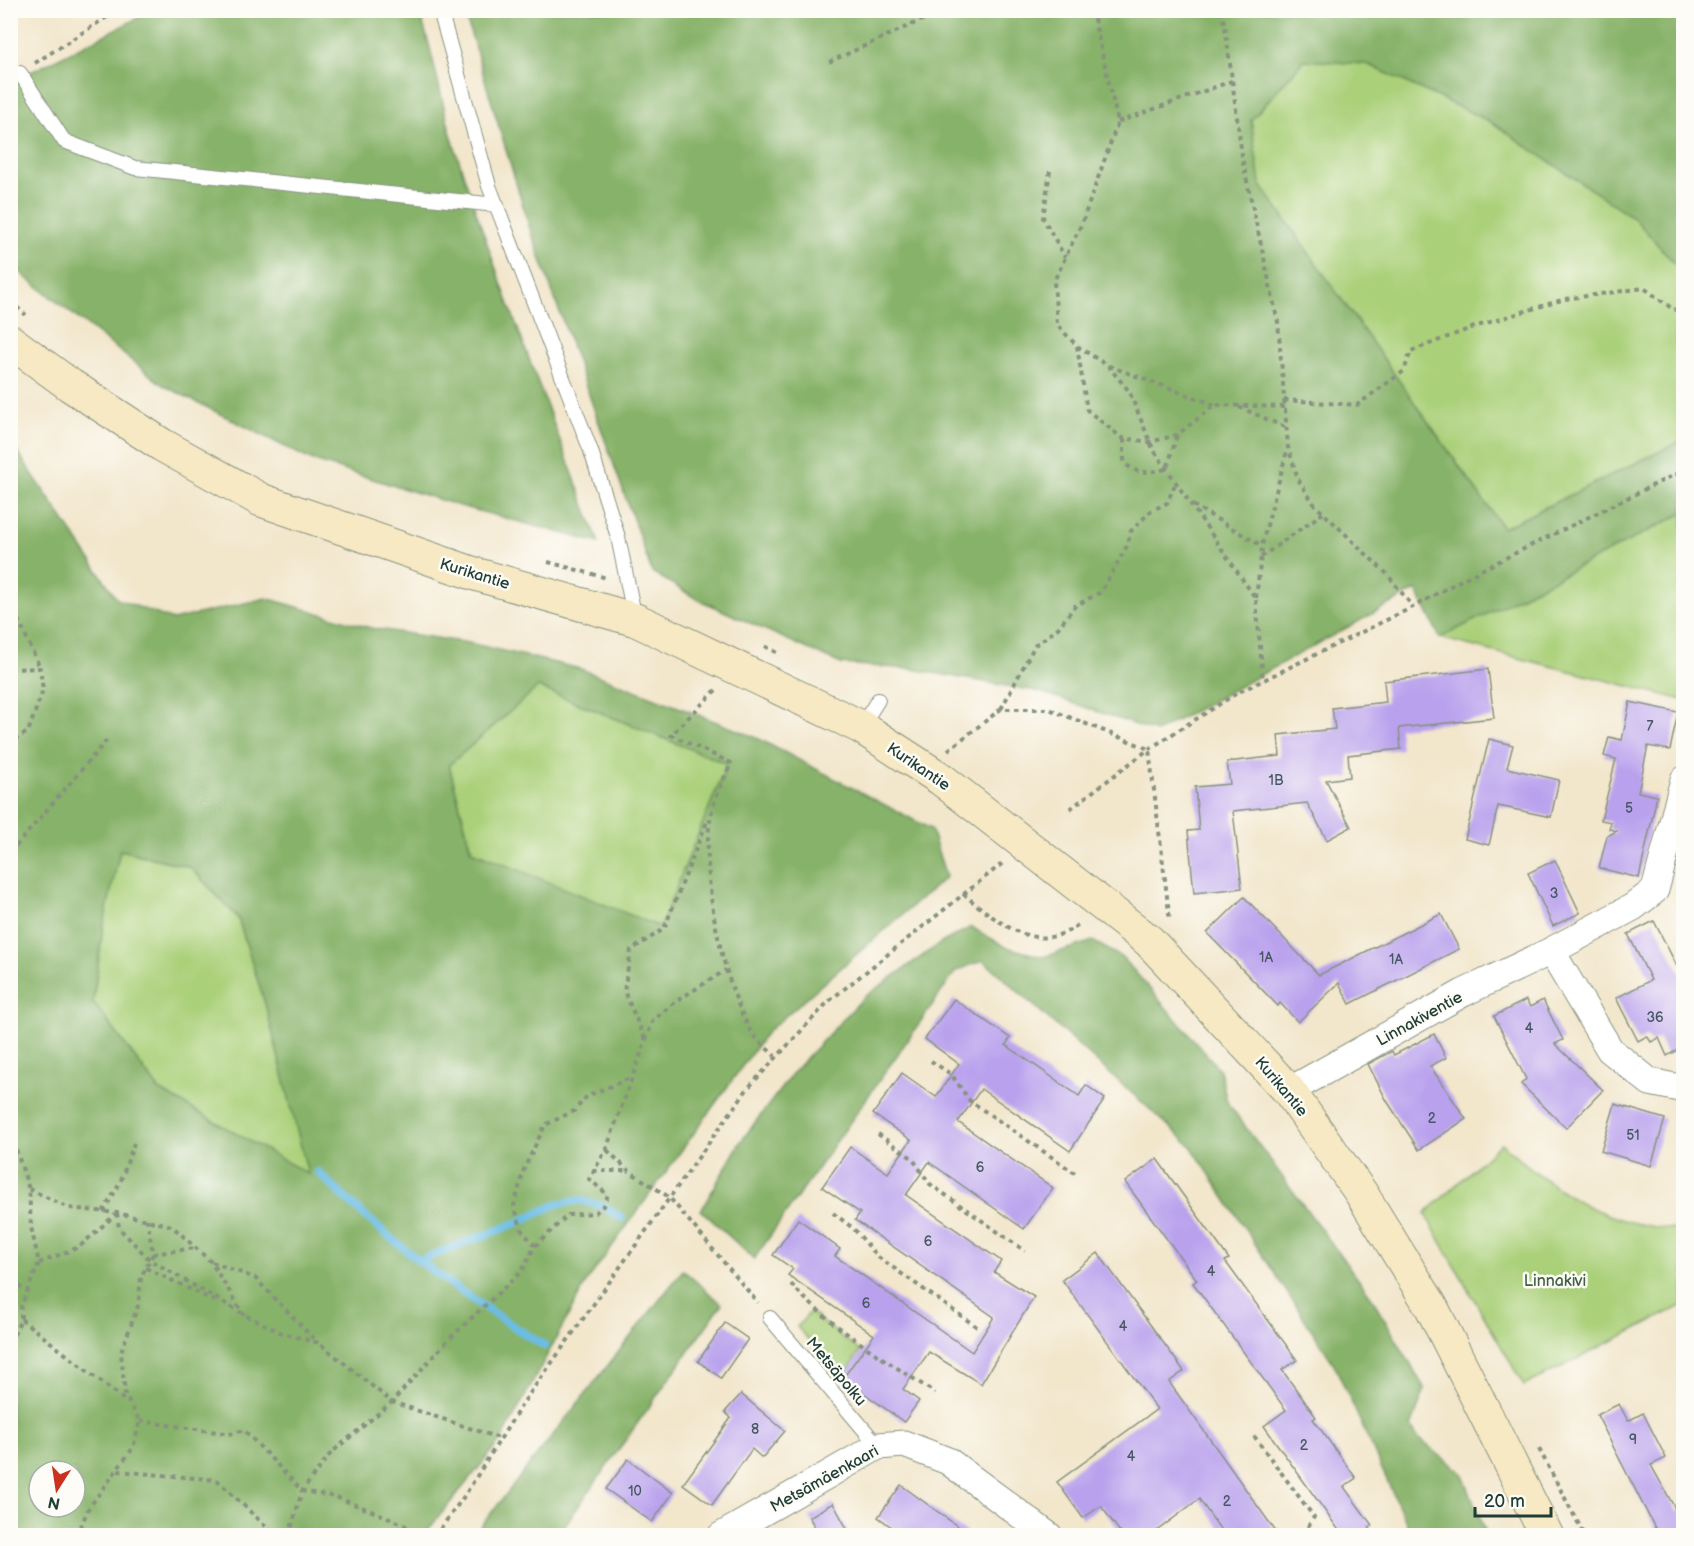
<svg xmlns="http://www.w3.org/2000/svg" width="1694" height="1546" viewBox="0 0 1694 1546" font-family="'Balsamiq Sans',sans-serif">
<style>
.green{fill:#aad079;stroke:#648656;stroke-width:1.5}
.forest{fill:#87b269;stroke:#53784e;stroke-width:1.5;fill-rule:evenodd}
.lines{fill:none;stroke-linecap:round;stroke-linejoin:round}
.stream{stroke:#6abde6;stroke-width:8}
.building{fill:#b9a1ed}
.lane-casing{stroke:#889280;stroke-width:16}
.street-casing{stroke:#889280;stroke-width:29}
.secondary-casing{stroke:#889280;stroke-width:35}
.path{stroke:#889280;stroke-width:4;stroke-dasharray:4.5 4.5;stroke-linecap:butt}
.lane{stroke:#fff;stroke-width:14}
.street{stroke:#fff;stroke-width:27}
.secondary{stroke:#f6e9c3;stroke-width:33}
.labels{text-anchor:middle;stroke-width:5;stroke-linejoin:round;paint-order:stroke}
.number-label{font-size:14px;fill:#465662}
.street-label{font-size:16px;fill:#1f3d34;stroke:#fdfcf7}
.park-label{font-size:16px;fill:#426245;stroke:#fdfcf7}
</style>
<rect width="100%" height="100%" fill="#fdfcf7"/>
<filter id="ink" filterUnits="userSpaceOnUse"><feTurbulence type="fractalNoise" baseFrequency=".0167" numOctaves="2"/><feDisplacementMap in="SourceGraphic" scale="12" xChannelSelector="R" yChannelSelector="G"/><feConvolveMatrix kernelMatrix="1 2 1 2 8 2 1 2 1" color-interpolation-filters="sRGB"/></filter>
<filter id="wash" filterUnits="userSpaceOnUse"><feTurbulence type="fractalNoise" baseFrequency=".008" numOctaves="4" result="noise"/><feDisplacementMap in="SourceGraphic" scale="24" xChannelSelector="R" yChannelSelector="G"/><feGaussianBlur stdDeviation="1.35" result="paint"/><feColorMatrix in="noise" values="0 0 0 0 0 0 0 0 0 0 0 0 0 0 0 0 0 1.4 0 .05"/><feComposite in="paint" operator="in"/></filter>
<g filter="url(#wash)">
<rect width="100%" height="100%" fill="#f2e6cb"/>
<!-- green -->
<g class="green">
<polygon points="1304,60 1367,64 1489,121 1634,218 1683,273 1683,440 1503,528 1260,184 1251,120"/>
<polygon points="1683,513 1683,700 1440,638"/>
<polygon points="538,687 727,764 661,928 472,851 449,765"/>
<polygon points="120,850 190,867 238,918 266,1007 309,1175 159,1090 93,1002 103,927"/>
<path d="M1501,1143c57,51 104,83 182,87v75l-159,81 -99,-172z"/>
<polygon points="810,1312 860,1351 843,1378 797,1327"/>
</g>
<!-- forest -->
<g class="forest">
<path d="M152,11h267c16,46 22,94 37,140 42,132 94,262 143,392l-139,-37 -149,-46 -148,-75 -139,-109 -13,-14v-180z"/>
<polygon points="464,11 1683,11 1683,273 1634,218 1489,121 1367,64 1304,60 1251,120 1260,184 1503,528 1683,440 1683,513 1440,638 1416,590 1156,732 1041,692 911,669 841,664 697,599 652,572 530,229"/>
<path d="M10,441l107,158 56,21 93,-22 105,30 98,15 112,26 174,68 176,92 15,48 -179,155 -180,249 -85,158 -78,96h-413zM538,687l189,77 -67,163 -189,-76 -22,-86zM120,850l70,17 48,51 28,89 42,167 -149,-84 -66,-88 10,-75zM39,1471h36v36h-36z"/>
<polygon points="971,927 1006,947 1043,957 1093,941 1123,958 1220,1070 1227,1102 1372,1298 1425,1389 1411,1427 1418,1438 1462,1473 1487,1535 1412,1535 1334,1364 1191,1146 983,960 956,971 754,1259 701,1210 741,1141 795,1070 864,997 941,943"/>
<polygon points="683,1270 722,1304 558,1535 474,1535"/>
</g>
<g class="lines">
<!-- stream -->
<g class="stream">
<path d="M318,1172c68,68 144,124 227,174"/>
<polyline points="418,1261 519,1222 557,1204 580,1200 603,1206 622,1218"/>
</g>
</g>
<g id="blocks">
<!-- building -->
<g class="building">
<polygon points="1488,669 1494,718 1399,728 1401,749 1348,755 1350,777 1326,780 1351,827 1327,840 1307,803 1233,811 1242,888 1194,893 1188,831 1199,830 1195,787 1230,784 1227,762 1280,756 1278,735 1335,729 1332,708 1386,702 1384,681"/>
<polygon points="1630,702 1678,712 1670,750 1648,746 1638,792 1657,796 1639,878 1599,868 1607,836 1617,831 1609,829 1611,822 1601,820 1616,759 1604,756 1609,737 1622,740"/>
<polygon points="1489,739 1513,745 1507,768 1559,780 1551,817 1498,806 1489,845 1465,839"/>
<polygon points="1555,860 1580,913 1553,926 1528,873"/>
<polygon points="1244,897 1319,975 1441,914 1459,949 1350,1004 1339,983 1298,1022 1280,1003 1278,1006 1207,933"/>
<polygon points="1654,921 1683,978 1683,1047 1667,1056 1659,1038 1651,1042 1647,1036 1638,1041 1616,998 1651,980 1628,934"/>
<polygon points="954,999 1010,1038 1006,1045 1079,1096 1086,1085 1105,1099 1070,1151 981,1089 958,1122 1053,1188 1024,1229 929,1162 906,1195 1001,1261 994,1272 1034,1297 981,1384 929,1352 903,1389 919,1401 904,1422 843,1378 874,1335 788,1275 793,1269 773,1255 798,1219 840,1249 835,1256 972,1352 994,1317 855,1220 860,1213 822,1187 850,1147 888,1173 911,1140 873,1114 902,1073 936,1097 959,1064 925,1039"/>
<polygon points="1526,1000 1530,1007 1543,1000 1563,1040 1555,1044 1603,1090 1566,1128 1521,1084 1526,1079 1494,1016"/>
<polygon points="1434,1034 1446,1058 1430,1066 1466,1119 1419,1150 1387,1101 1368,1064 1392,1051 1394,1055"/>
<polygon points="1615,1104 1665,1119 1651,1166 1601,1151"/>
<polygon points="1157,1159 1229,1259 1225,1261 1297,1360 1282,1370 1316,1417 1313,1419 1356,1478 1344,1487 1372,1525 1369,1527 1375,1536 1343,1536 1264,1426 1286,1410 1193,1283 1197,1280 1125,1182"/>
<polygon points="1098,1253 1184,1371 1169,1382 1279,1536 1225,1536 1199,1499 1150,1536 1123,1536 1101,1506 1083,1518 1057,1482 1157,1409 1062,1280"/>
<polygon points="725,1323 748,1339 721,1378 698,1361"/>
<polygon points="741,1394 785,1431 762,1458 752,1449 712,1505 683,1484 731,1418 725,1412"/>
<polygon points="1619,1404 1628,1421 1643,1413 1666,1458 1651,1465 1677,1512 1683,1509 1683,1536 1659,1536 1597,1415"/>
<polygon points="628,1459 673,1493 652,1522 606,1489"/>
<polygon points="901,1485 971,1536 904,1536 878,1517"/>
<polygon points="833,1503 851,1536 820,1536 809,1517"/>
</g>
</g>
</g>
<g filter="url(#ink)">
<use href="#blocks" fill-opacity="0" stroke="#889280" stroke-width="1.5"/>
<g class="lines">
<!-- lane casing -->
<g class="lane-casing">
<g id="lane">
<polyline points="440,10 489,186 591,451 618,537 635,619"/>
<polyline points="20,73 64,141 135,168 497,205"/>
<polyline points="861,727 878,700"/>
<polyline points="770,1318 878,1446"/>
</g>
</g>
<!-- street casing -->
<g class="street-casing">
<g id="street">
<polyline points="1551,951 1610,1050 1650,1082 1684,1089"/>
<polyline points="1289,1091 1463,993 1551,951 1633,907 1655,890 1684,780"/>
<polyline points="721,1536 878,1446 904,1444 948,1461 1049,1536"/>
</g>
</g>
<!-- secondary casing -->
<g class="secondary-casing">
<polyline id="secondary" points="10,341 70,385 162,445 261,500 475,574 636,620 861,727 941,779 1103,905 1149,941 1289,1091 1361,1193 1431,1306 1547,1536"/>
</g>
<!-- path -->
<g class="path">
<polyline points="1092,10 1118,122 1082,223 1054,281 1057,325 1077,346 1108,366 1129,391 1153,449 1256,599 1263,681"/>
<polyline points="1220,10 1225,26 1243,163 1278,322 1288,447 1298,479 1314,504 1387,574 1413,607"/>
<polyline points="829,62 944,10"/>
<polyline points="35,63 118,10"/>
<polyline points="1118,122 1232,81"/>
<polyline points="1050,171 1043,218 1065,257"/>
<polyline points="10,301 26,315"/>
<polyline points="1077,346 1087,410 1122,438 1150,442 1177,435 1215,405 1285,407"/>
<polyline points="1109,366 1215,405"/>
<polyline points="1284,400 1357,405 1404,371 1411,351 1474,327 1565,299 1644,288 1674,310 1684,307"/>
<polyline points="1239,407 1287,428"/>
<path d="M1124,439v23c12,14 26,10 43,7l10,-34"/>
<polyline points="1193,505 1262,546"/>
<polyline points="1261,557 1323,513"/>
<polyline points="548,562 607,578"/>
<polyline points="1256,598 1263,540 1288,447"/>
<polyline points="18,619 40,668"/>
<polyline points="765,646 780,654"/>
<polyline points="10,669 40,668 43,690 28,732 10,742"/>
<path d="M716,690l-45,45 60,28c-7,17 -17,35 -20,52 -12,57 11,164 39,215 5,9 17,18 25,26"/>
<polyline points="1001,709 1035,645 1058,628 1075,606 1101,592 1127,546 1131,531 1151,511 1167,503 1176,482"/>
<polyline points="948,750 1001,709 1049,709 1149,749 1170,921"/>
<polyline points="1070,809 1149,749 1237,693 1413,607 1467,577 1684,470"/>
<polyline points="10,853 107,740"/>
<path d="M963,894c36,28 74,64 117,29"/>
<polyline points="645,1039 624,991 631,950 664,929 708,819"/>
<polyline points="931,1061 951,1074 970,1101 1075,1173"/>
<polyline points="10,1096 15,1146 29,1189 31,1227 39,1263 21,1306 21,1319 10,1343"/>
<polyline points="878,1134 912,1158 930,1184 1025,1251"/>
<polyline points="607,1150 629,1171 669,1197 758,1303"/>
<polyline points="593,1171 628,1171"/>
<polyline points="29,1189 69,1208 117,1213 172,1226 211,1262 244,1315"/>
<polyline points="103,1212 120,1183 134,1143"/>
<polyline points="117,1213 119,1228 150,1260 245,1315 282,1333 319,1343 392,1402 502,1439"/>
<polyline points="833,1213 854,1229 878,1257 977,1327"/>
<polyline points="535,1246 522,1230 514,1206 524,1169 545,1125 574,1111 587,1096 630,1078"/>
<polyline points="153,1254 195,1248"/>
<polyline points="212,1262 255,1278 318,1343"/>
<polyline points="39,1263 79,1247 116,1214"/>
<polyline points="146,1268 219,1303"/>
<polyline points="10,1282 28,1290"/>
<path d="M791,1284c41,45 94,75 144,109"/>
<polyline points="21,1319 128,1403"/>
<polyline points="140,1421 231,1434 244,1430 302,1491 336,1497 392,1519 425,1536"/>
<polyline points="1254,1436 1314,1517 1304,1533 1306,1536"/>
<polyline points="1539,1449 1585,1536"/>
<polyline points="118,1471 217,1480 276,1536"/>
<polyline points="77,1536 88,1509 133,1448 140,1421 125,1395 121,1352 138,1306 141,1277 153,1254 147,1219"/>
<polyline points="289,1536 302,1491 331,1453 392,1402 447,1341 522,1271 535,1246 568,1215 595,1213 603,1206 608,1195 589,1179 606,1150 653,1020 678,1000 726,970"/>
<polyline points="435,1536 465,1495 523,1403 748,1088 829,1001 1003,863"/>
</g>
<!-- lane -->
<use href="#lane" class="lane"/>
<!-- street -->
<use href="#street" class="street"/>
<!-- secondary -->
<use href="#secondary" class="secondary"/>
</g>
</g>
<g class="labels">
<!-- number labels -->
<g class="number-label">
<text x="1650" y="731">7</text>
<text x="1276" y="785">1B</text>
<text x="1629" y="813">5</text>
<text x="1554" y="898">3</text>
<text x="1266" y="962">1A</text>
<text x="1396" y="964">1A</text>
<text x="1655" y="1022">36</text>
<text x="1529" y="1033">4</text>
<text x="1432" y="1123">2</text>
<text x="1633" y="1140">51</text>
<text x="980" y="1172">6</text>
<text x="928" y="1246">6</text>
<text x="1211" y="1276">4</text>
<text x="866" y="1308">6</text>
<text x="1123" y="1331">4</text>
<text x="755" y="1434">8</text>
<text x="1633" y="1444">9</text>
<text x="1304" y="1450">2</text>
<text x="1131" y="1461">4</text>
<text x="635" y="1496">10</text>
<text x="1227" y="1506">2</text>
</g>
<!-- street labels -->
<g class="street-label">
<text transform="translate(475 573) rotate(17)" y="6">Kurikantie</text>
<text transform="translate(919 766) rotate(34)" y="6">Kurikantie</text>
<text transform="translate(1419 1018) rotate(-29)" y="6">Linnakiventie</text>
<text transform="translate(1282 1086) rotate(50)" y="6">Kurikantie</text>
<text transform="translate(837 1371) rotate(50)" y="6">Metsäpolku</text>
<text transform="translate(824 1478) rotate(-29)" y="6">Metsämäenkaari</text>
</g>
<!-- park labels -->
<g class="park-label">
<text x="1555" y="1286">Linnakivi</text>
</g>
</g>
<!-- margin -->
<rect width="1694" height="1546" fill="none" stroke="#fdfcf7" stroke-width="36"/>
<!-- north arrow -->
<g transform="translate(57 1489) rotate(192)"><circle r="28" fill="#fdfcf7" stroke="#a4b0a9" stroke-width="1.5"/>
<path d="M0-4.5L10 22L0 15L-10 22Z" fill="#c8321e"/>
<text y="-9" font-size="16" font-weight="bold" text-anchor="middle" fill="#1f3d34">N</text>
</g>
<!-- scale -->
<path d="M1475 1507v9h76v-9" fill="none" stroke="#1f3d34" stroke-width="3"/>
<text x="1484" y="1507" font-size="18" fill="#1f3d34" stroke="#fdfcf7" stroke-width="4.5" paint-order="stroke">20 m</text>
</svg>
